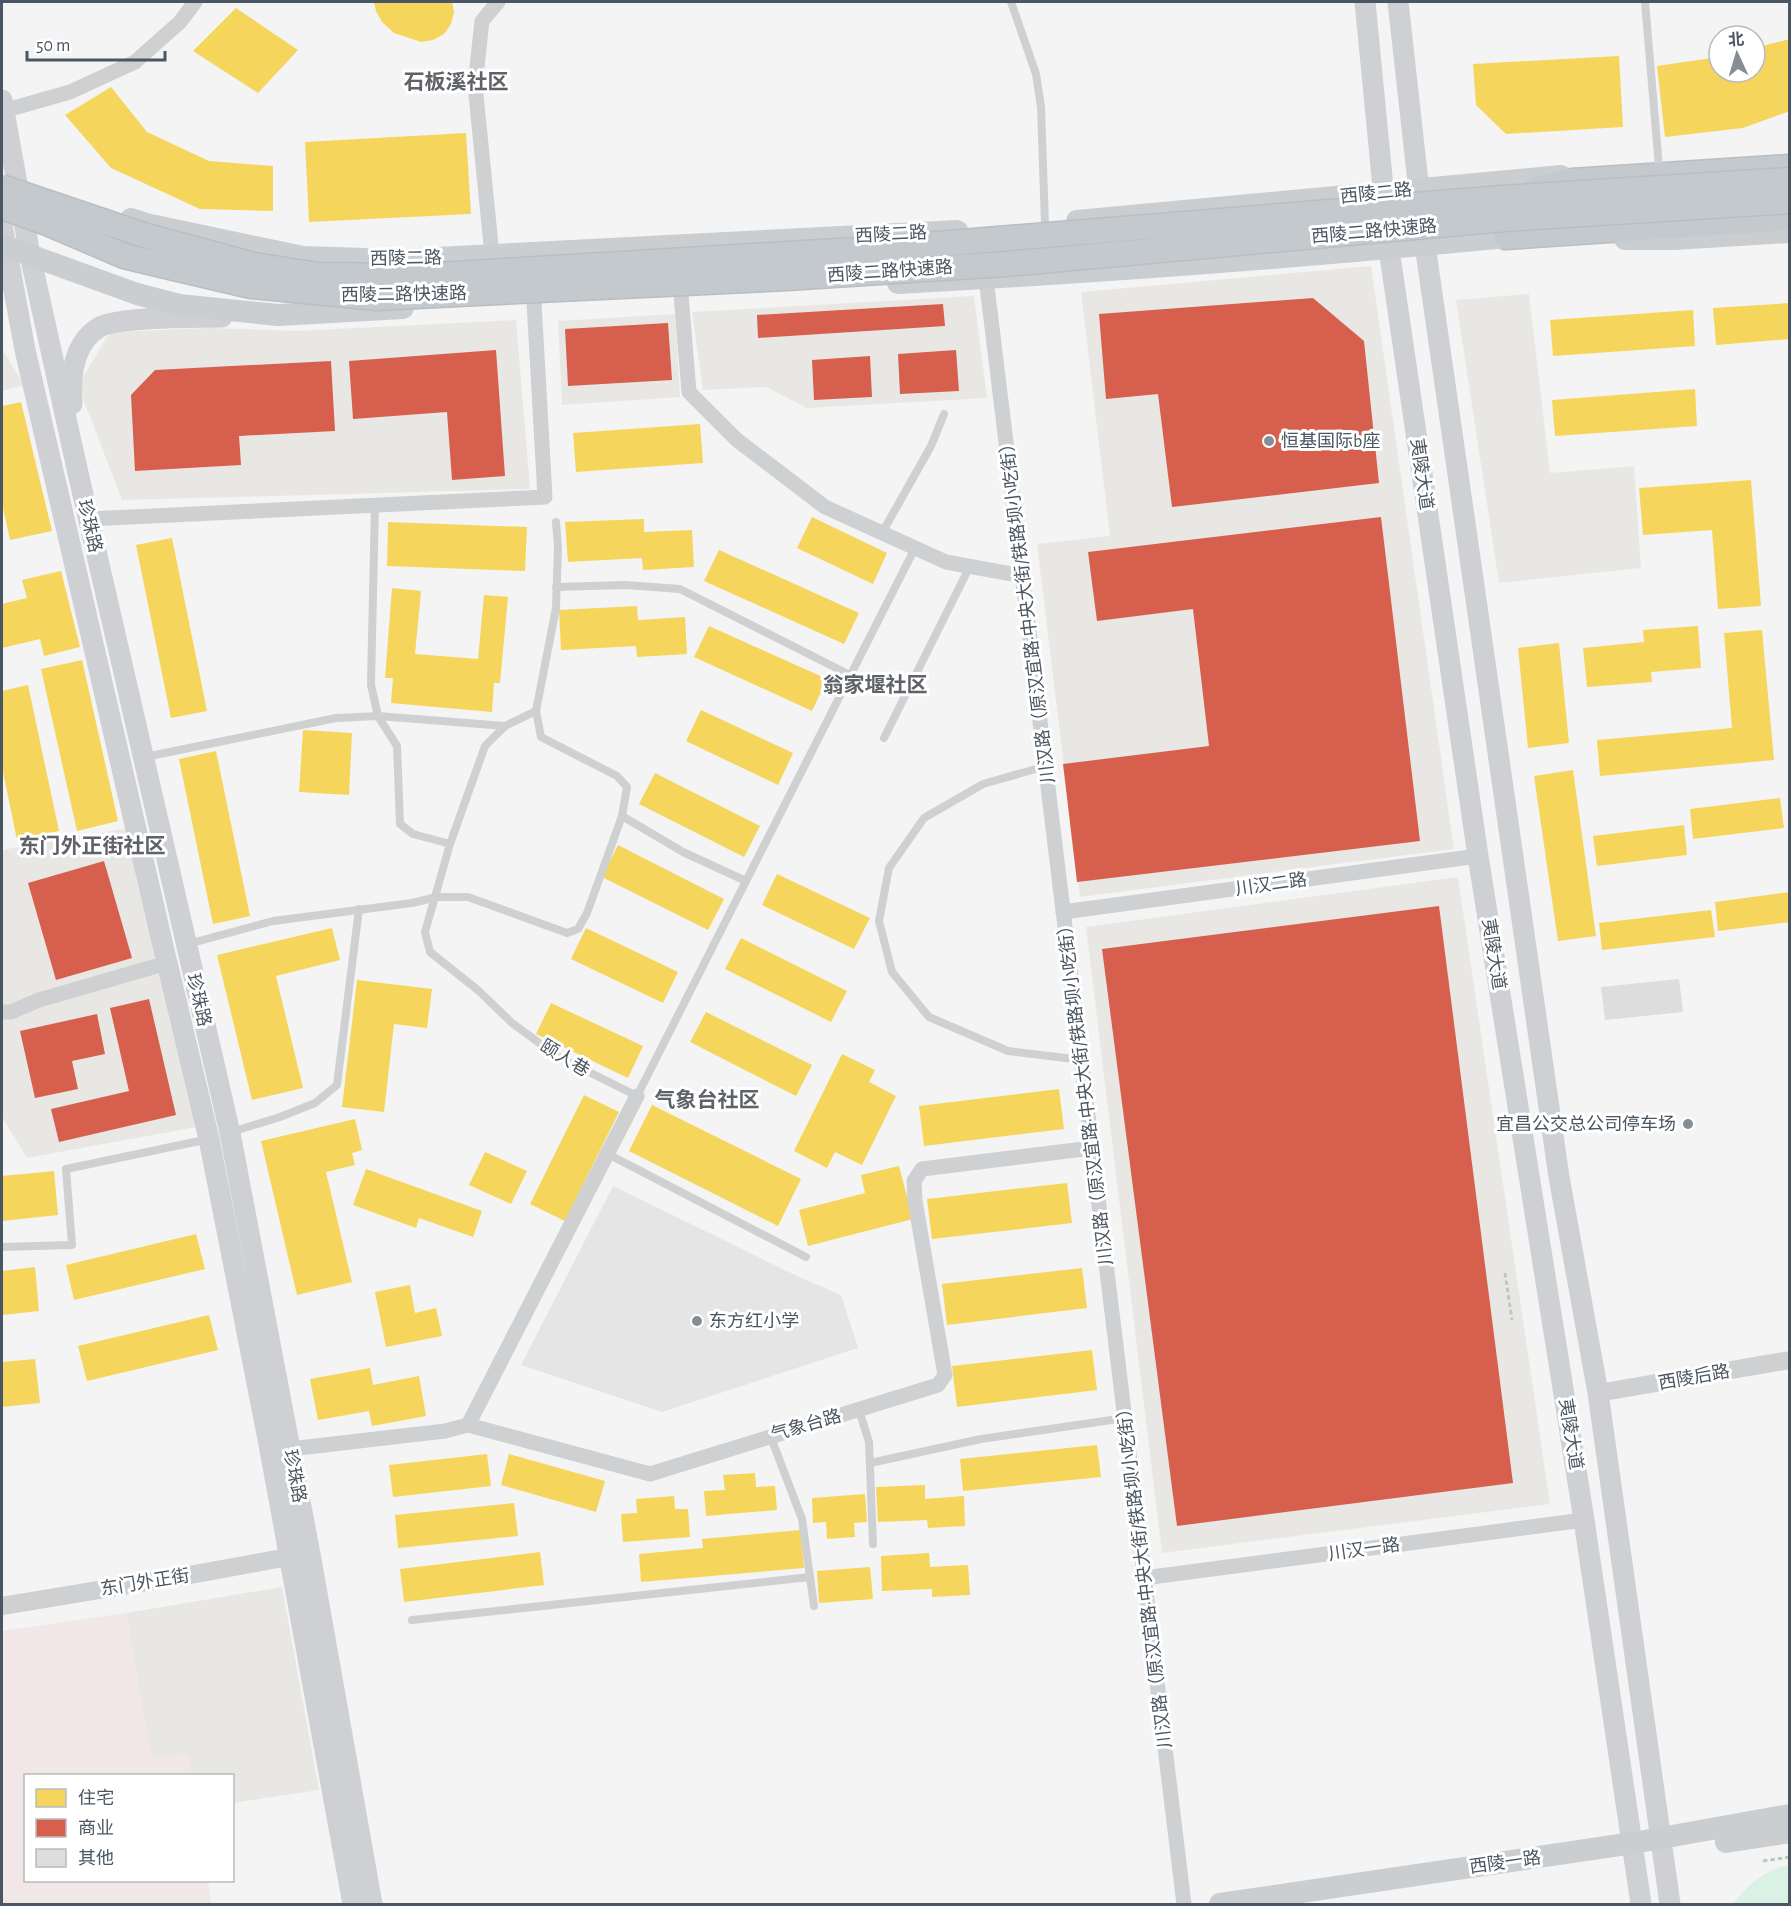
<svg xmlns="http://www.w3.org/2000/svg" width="1791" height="1906" viewBox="0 0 1791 1906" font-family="'Alegreya Sans','Noto Sans SC',sans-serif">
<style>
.commercial{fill:#e8e7e3}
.education{fill:#e6e5e6}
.medical{fill:#f1e7e6}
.green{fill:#d9f2e3}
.homes{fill:#f6d55c}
.shops{fill:#d6604d}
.building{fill:#ddddde}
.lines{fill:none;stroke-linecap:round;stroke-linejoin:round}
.trunk-casing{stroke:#b9bec3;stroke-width:27}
.path{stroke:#bcc7c4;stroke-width:3;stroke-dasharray:4.5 3;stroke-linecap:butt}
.service{stroke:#ced0d2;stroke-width:8}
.minor{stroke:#ced0d2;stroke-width:15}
.tertiary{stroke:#ced0d2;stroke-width:18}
.secondary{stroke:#ced0d4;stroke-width:21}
.primary{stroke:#caced1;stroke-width:22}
.trunk{stroke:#c4c9cd;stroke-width:24}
.trunk-bridge-casing{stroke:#b9bec3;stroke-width:27;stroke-linecap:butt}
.trunk-bridge{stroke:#c4c9cd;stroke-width:24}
.poi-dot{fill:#868d94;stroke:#fff;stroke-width:2}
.labels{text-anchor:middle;stroke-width:6;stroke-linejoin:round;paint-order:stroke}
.street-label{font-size:18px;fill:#4a5661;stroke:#fff}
.poi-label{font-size:18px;fill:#4a5661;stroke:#fff;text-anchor:start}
.quarter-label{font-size:21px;font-weight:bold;fill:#5f6368;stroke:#fff}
</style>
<rect width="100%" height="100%" fill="#f4f4f4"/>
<!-- commercial -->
<g class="commercial">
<polygon points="1371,266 1454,849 1080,897 1037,544 1110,536 1081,292"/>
<polygon points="1529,294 1550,473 1634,466 1641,568 1499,583 1456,300"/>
<polygon points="974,296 987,398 807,408 766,387 703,390 692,312"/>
<polygon points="675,314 680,397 562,405 558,321"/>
<polygon points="516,320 530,489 122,500 78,385 110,332 210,328 296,331"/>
<polygon points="2,349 24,385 2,391"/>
<polygon points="128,828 197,1127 27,1158 2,1117 2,850"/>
<polygon points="1458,877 1550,1504 1162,1553 1086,927"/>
<polygon points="282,1587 319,1790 233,1803 232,1776 191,1775 188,1754 151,1758 126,1613"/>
</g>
<!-- education -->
<polygon class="education" points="613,1186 797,1276 841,1295 858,1348 662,1412 521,1365"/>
<!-- medical -->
<polygon class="medical" points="126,1613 151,1757 188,1754 191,1775 26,1776 26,1880 208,1881 211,1904 2,1904 2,1631"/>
<!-- green -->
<path class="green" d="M1789,1865v39h-56c15,-18 31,-35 56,-39z"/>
<!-- homes -->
<g class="homes">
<polygon points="374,2 452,2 454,12 451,24 444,34 433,40 421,42 394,33 382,22 376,11"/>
<polygon points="236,8 298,50 258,93 193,51"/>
<polygon points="1790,39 1790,111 1743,128 1665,137 1657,66 1719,57 1719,72 1755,72 1755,48"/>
<polygon points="1619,56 1623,127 1506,134 1476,105 1473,64"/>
<polygon points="111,87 147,132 209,161 273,166 273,211 200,209 111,168 65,115"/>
<polygon points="466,133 471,214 309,222 305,142"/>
<polygon points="1790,303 1790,339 1716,345 1713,308"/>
<polygon points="1693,310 1695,346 1553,356 1550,320"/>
<polygon points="1695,389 1697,426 1555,436 1552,400"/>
<polygon points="21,402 52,531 10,540 2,503 2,406"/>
<polygon points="700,424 703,463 576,472 573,433"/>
<polygon points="1751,480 1761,606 1718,609 1712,530 1643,535 1639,488"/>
<polygon points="812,517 887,553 873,584 797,548"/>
<polygon points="644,519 644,532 692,530 694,567 643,570 642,558 568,562 565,522"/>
<polygon points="388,522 527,527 525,571 387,566"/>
<polygon points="172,538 207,711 171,718 136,545"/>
<polygon points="719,550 859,613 844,644 704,581"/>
<polygon points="61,571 80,647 44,656 40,639 2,648 2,604 27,598 22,580"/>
<polygon points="392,588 421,591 415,654 478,659 484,595 508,597 500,683 494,683 492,712 391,703 393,678 385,678"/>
<polygon points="637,606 638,620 685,617 687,654 637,657 636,646 561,650 559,610"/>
<polygon points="709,626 827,679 812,711 694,657"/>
<polygon points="1698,626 1701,668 1651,672 1652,682 1587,687 1583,648 1644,642 1643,630"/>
<polygon points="1762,630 1774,760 1600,776 1597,740 1732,728 1724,633"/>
<polygon points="1559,643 1569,743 1528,748 1518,648"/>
<polygon points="82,660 118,821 77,831 41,669"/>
<polygon points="28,685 59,831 17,840 2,767 2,691"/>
<polygon points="701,710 793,753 778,785 686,741"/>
<polygon points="303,730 352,733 349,795 299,792"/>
<polygon points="216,751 250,916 213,924 179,759"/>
<polygon points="1573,770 1596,936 1558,941 1534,776"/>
<polygon points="655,773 760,826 744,857 639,804"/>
<polygon points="1780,798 1784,828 1693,839 1690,809"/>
<polygon points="1684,825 1687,855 1597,866 1593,836"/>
<polygon points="618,845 724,899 708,930 602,877"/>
<polygon points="777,874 870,918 854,949 762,905"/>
<polygon points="1790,892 1790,922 1718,931 1715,902"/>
<polygon points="1711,910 1715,937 1602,950 1599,923"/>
<polygon points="332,928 340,960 276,976 303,1088 252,1100 217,955"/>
<polygon points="586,928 678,972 663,1003 571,959"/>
<polygon points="741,938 847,991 831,1022 725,969"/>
<polygon points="357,980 432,989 427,1028 394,1024 384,1112 342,1107"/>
<polygon points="551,1003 643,1046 628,1078 536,1034"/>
<polygon points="706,1012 812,1065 796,1096 690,1042"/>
<polygon points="842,1054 875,1070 869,1082 896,1096 862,1165 835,1152 827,1168 794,1151"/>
<polygon points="1059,1089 1064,1129 924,1146 919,1106"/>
<polygon points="584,1095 619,1112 565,1221 530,1204"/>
<polygon points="652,1105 801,1179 778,1226 629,1151"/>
<polygon points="355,1119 362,1150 352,1153 355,1165 326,1172 352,1282 297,1295 261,1141"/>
<polygon points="485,1152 527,1171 511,1204 469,1185"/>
<polygon points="899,1166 913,1219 808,1246 799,1210 865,1193 861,1175"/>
<polygon points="366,1169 482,1211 473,1237 419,1218 416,1228 353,1205"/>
<polygon points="54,1171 58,1215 2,1221 2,1176"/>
<polygon points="1067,1183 1072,1223 932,1239 927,1199"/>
<polygon points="196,1234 205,1269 74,1300 66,1265"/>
<polygon points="35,1267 39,1311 2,1315 2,1271"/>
<polygon points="1082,1268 1087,1308 947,1325 942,1284"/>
<polygon points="410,1285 415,1313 436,1308 442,1336 386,1347 375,1292"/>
<polygon points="209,1315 218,1350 87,1381 78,1346"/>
<polygon points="1092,1350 1097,1390 957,1407 952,1366"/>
<polygon points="35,1359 40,1403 2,1407 2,1362"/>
<polygon points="370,1368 373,1385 419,1376 426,1416 372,1426 369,1411 318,1420 310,1379"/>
<polygon points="1097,1445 1101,1477 963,1491 960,1459"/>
<polygon points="487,1454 491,1486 393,1497 389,1465"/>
<polygon points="509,1454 605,1481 596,1512 501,1485"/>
<polygon points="755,1473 756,1487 775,1486 777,1510 706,1516 704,1491 725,1490 723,1475"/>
<polygon points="925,1485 925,1499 964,1496 965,1526 928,1528 927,1520 878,1522 876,1487"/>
<polygon points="865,1494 867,1522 854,1523 855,1537 827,1539 826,1522 813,1523 812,1498"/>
<polygon points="674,1496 675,1509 688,1509 690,1537 623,1542 621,1514 637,1513 636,1499"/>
<polygon points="514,1503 518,1536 398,1548 395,1515"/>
<polygon points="800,1530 804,1568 641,1582 639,1554 703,1548 702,1539"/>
<polygon points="540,1552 544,1585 404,1602 400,1569"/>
<polygon points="929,1553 930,1567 968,1565 970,1595 932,1597 932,1589 882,1591 881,1556"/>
<polygon points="870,1567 873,1599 819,1603 817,1571"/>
</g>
<!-- shops -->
<g class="shops">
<polygon points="1313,298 1364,341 1379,483 1172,507 1158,394 1106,399 1099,314"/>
<polygon points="943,304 945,326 758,338 757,315"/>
<polygon points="668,323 672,380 568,386 565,329"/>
<polygon points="496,350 505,476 452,480 447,412 353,419 349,361"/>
<polygon points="956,350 959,391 900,394 898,354"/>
<polygon points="870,356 872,397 814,400 812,360"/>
<polygon points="331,361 335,431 239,436 241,465 135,471 131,395 155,370"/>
<polygon points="1381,517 1420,841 1077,882 1063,764 1209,746 1193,609 1097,621 1088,552"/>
<polygon points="104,861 132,958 56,980 28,883"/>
<polygon points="1439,906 1513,1483 1177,1526 1102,949"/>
<polygon points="149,999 176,1115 59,1142 51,1109 129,1091 110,1008"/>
<polygon points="97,1014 105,1054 72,1061 78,1089 35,1098 20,1031"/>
</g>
<!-- building -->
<polygon class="building" points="1679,979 1683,1012 1605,1020 1601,987"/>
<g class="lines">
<!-- trunk casing -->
<g class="trunk-casing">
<g id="trunk">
<polyline points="1535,190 1572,181 1790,167"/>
<polyline points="1506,237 1790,218"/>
</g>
</g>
<!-- path -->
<g class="path">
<polyline points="1505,1273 1512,1320"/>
<polyline points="1763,1861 1790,1857"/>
</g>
<!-- service -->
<g class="service">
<polyline points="1011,2 1036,74 1041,107 1045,224"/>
<polyline points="1645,2 1659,167"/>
<polyline points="375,504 371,685 378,716 397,746 400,824 413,834 450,844"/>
<polyline points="882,533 931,446 944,414"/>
<polyline points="556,587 625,585 680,589 850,675"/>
<polyline points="536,711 505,726 485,746 450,844 425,932 430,952 479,991 512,1023 557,1056 637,1096 915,548"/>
<polyline points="884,738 970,566"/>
<polyline points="145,757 336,718 378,716 505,726"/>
<polyline points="1046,766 983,784 924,818 889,868 879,921 892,972 929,1017 1008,1051 1082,1060"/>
<polyline points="622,816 683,852 746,881"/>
<polyline points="188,944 273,921 412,903 437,897 468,897 567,933 578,929 587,913 622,816 627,787 617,776 541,737 536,711 556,608 558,547 556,522"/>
<polyline points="231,1132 280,1117 315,1103 337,1085 359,909"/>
<polyline points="608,1154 806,1257"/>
<polyline points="2,1247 72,1245 66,1169 209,1139"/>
<polyline points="859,1410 869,1442 873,1544"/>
<polyline points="770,1435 802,1519 814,1606"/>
<polyline points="870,1463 981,1439 1125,1418"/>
<polyline points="412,1620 810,1577"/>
</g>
<!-- minor -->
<g class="minor">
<polyline points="3,111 70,92 135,62 180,22 195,2"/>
<polyline points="492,255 475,85 482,21 498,2"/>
<polyline points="986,278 1184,1904"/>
<polyline points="681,294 689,392 737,440 825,507 946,562 1023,576"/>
<polyline points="89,519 545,497 534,302"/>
<polyline points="1063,912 1478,856"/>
<polyline points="2,1012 11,1012 39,1000 167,963"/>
<polyline points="468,1425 637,1096"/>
<polyline points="290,1449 445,1431 468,1425 650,1474 938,1385 945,1375 915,1201 914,1181 922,1169 1092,1148"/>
<polyline points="1144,1578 1584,1520"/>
</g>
<!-- tertiary -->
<g class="tertiary">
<polyline points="1598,1393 1790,1360"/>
<polyline points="2,1606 201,1573 288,1557"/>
</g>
<!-- secondary -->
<g class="secondary">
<polyline points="1365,2 1389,249 1478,856 1584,1520 1641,1904"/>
<polyline points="1398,2 1425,245 1559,1177 1598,1393 1670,1904"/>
<polyline points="2,100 30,255 78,473 230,1133 310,1554 372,1904"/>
<polyline points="2,225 25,350 164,950 209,1139 268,1439 353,1904"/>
<path d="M72,404c-2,-26 1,-60 26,-76 19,-12 97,-10 124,-11"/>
</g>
<!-- primary -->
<g class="primary">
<polyline points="131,219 146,224 303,257 398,260 957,231"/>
<polyline points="1077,221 1561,176"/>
<polyline points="1625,239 1674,239 1790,232"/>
<polyline points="2,245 137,294 179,305 278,315 403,308"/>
<path d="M898,283c203,-11 406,-26 608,-46h17"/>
<polyline points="1726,1842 1790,1832"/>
<polyline points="1220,1904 1633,1843 1790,1815"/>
</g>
<!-- trunk -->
<use href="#trunk" class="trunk"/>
<!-- trunk-bridge casing -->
<g class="trunk-bridge-casing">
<g id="trunk-bridge">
<polyline points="2,187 147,236 254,265 318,275 420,276 887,248 1502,198 1790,180"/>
<polyline points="2,207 47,223 124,256 170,267 251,286 376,298 787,278 1006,264 1505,219 1790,201"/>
</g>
</g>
<!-- trunk-bridge -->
<use href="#trunk-bridge" class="trunk-bridge"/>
</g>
<!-- markers -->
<g class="poi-dot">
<circle cx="1269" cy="441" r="6"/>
<circle cx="1688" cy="1124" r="6"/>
<circle cx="697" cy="1321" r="6"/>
</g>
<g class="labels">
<!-- street labels -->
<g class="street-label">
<text transform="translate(1376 193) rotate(-6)" y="6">西陵二路</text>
<text transform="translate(1374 231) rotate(-5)" y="6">西陵二路快速路</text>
<text transform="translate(891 234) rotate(-3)" y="6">西陵二路</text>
<text transform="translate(406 258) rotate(-1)" y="6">西陵二路</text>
<text transform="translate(890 271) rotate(-4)" y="6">西陵二路快速路</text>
<text transform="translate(404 294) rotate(-1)" y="6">西陵二路快速路</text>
<text transform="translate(1422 474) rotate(82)" y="6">夷陵大道</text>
<text transform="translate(90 526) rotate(77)" y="6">珍珠路</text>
<text transform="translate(1027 609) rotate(-97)" y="6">川汉路（原汉宜路·中央大街/铁路坝小吃街）</text>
<text transform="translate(1271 884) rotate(-8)" y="6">川汉二路</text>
<text transform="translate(1494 954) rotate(81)" y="6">夷陵大道</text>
<text transform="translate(199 1000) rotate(77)" y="6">珍珠路</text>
<text transform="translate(565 1058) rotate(31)" y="6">颐人巷</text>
<text transform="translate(1085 1091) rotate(-97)" y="6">川汉路（原汉宜路·中央大街/铁路坝小吃街）</text>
<text transform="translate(1694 1377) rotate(-10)" y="6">西陵后路</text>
<text transform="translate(806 1425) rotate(-16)" y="6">气象台路</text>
<text transform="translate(1571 1434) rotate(81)" y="6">夷陵大道</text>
<text transform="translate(295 1476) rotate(79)" y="6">珍珠路</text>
<text transform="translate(1364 1549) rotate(-8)" y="6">川汉一路</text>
<text transform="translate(1144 1574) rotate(-97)" y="6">川汉路（原汉宜路·中央大街/铁路坝小吃街）</text>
<text transform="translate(145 1582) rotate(-9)" y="6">东门外正街</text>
<text transform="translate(1505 1862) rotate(-8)" y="6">西陵一路</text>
</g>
<!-- poi labels -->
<g class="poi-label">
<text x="1281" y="447">恒基国际b座</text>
<text x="1676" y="1130" text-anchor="end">宜昌公交总公司停车场</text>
<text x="709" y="1327">东方红小学</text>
</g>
<!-- quarter labels -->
<g class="quarter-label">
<text x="456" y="89">石板溪社区</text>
<text x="875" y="692">翁家堰社区</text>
<text x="92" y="853">东门外正街社区</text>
<text x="707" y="1107">气象台社区</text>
</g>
</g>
<!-- border -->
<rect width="1791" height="1906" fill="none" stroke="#4a5661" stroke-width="6"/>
<!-- legend -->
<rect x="24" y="1774" width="210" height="108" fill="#ffffff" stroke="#b7bbc0" stroke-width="1.5"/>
<rect x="36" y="1789" width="30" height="18" fill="#f6d55c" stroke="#b7bbc0" stroke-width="1.5"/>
<text x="78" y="1804" font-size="18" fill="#4a5661">住宅</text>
<rect x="36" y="1819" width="30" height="18" fill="#d6604d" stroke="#b7bbc0" stroke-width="1.5"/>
<text x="78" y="1834" font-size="18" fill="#4a5661">商业</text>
<rect x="36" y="1849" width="30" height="18" fill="#ddddde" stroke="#b7bbc0" stroke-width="1.5"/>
<text x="78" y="1864" font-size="18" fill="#4a5661">其他</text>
<!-- north arrow -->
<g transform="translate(1737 54) rotate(356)"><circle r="28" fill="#ffffff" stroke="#b7bbc0" stroke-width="1.5"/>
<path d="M0-4.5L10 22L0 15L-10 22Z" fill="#868d94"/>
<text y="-9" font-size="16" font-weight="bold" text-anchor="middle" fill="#4a5661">北</text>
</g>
<!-- scale -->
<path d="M27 51v9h138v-9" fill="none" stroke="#4a5661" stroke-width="3"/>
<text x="36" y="51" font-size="18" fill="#4a5661" stroke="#ffffff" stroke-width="4.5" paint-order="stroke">50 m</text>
</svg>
